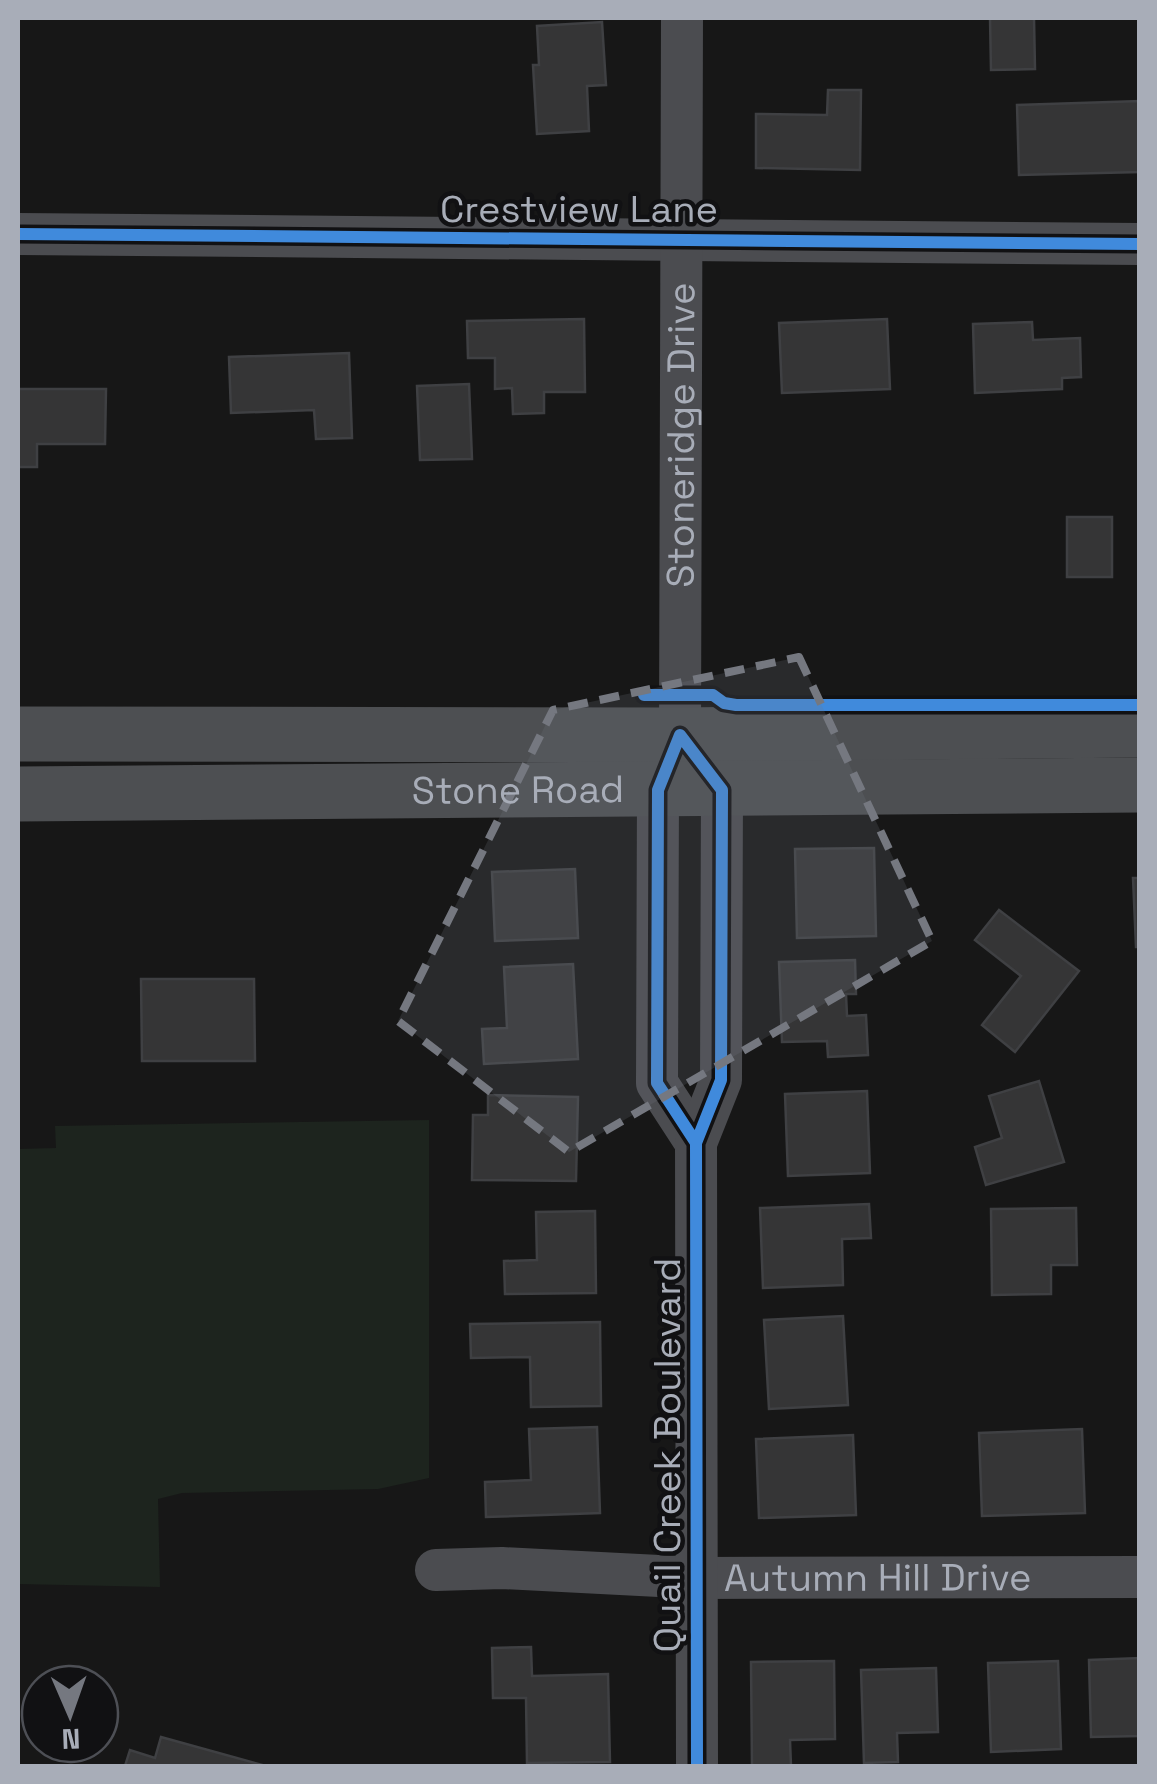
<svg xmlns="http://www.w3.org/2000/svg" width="1157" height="1784" viewBox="0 0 1157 1784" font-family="'Space Grotesk',sans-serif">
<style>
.green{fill:#1d241e}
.building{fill:#353536;stroke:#3f4043;stroke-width:2.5}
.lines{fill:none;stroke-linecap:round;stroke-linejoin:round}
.minor{stroke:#4b4c50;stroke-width:42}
.major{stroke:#4d4f52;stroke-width:55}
.cycleway-casing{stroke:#111113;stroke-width:19}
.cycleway{stroke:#408adc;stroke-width:12}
.marked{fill:#757880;fill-opacity:0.2;stroke:#757880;stroke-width:8;stroke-dasharray:20 12;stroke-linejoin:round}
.labels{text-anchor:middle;stroke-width:9;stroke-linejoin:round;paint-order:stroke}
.street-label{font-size:38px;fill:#a8adb8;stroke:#111113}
</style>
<rect width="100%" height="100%" fill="#171717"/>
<!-- green -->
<polygon class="green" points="429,1120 429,1478 378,1489 182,1493 158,1499 160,1587 18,1584 18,1149 56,1148 55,1126"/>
<!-- building -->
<g class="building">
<polygon points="990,18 1034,18 1035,69 991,70"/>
<polygon points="602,22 606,85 587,86 589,131 537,134 533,65 539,65 537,26"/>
<polygon points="828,90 861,90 860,170 756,168 756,114 827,115"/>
<polygon points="1140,101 1140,172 1019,175 1017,105"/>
<polygon points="584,319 585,392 544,392 544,413 513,414 512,388 495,389 495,358 468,358 467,321"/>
<polygon points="887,319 890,389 782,393 779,323"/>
<polygon points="1032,322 1033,340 1080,338 1081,377 1062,378 1062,389 975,393 973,324"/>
<polygon points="349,353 352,438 316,439 314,410 231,413 229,357"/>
<polygon points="469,384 472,459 420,460 417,386"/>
<polygon points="18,389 106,389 105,444 37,444 37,467 18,467"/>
<rect x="1067" y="517" width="45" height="60"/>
<polygon points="874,848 876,936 797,938 795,849"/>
<polygon points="575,869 578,938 495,941 492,872"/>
<polygon points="1133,878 1140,878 1140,947 1136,947"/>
<polygon points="999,910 1079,971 1015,1052 982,1025 1021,976 975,940"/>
<polygon points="855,960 856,994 846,994 847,1016 866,1015 868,1055 828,1057 827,1041 782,1042 779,962"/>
<polygon points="573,964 578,1059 484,1064 482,1029 507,1028 504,967"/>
<polygon points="141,979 254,979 255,1061 142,1061"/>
<polygon points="1039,1081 1064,1162 986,1185 975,1147 1002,1138 989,1096"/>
<polygon points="867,1091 870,1173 788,1176 785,1094"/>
<polygon points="488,1095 578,1097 576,1181 472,1180 473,1115 488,1115"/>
<polygon points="869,1204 871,1238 842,1239 843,1285 763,1288 760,1208"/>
<polygon points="1076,1208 1077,1265 1051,1265 1051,1294 992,1295 991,1209"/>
<polygon points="595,1211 596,1293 505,1294 504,1261 537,1260 536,1212"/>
<polygon points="843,1316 848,1405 769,1409 764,1320"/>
<polygon points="600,1322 601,1406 531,1407 530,1357 471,1358 470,1324"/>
<polygon points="597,1427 600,1513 486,1517 485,1482 531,1480 529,1429"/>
<polygon points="1082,1429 1085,1513 982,1516 979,1433"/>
<polygon points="853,1435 856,1515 759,1518 756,1439"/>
<polygon points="531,1647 532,1676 608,1674 610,1762 527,1763 526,1698 493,1698 492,1648"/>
<polygon points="1140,1658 1140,1736 1091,1737 1089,1660"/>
<polygon points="834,1661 835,1739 790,1740 791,1766 752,1766 751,1662"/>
<polygon points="1058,1661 1061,1749 991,1752 988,1663"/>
<polygon points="936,1668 938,1732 897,1733 898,1762 864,1763 861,1670"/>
<polygon points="161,1737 266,1766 125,1766 130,1750 155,1758"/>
</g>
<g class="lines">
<!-- minor -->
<g class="minor">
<polyline points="18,234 1140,244"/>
<path id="s1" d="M680,735l2,-717"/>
<polyline points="669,762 658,790 657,1083 696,1143"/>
<path id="s2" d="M436,1570l66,-2 196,10 442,-1"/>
<polyline points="697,1766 696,1143 721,1080 722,790 702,764"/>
</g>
<!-- major -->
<g class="major">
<polyline points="18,734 680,735 1140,730"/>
<path id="s3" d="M18,794l1122,-9"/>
</g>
<!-- cycleway casing -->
<g class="cycleway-casing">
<g id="cycleway">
<polyline points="18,234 1140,244"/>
<polyline points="644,695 713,695 724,703 736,705 1140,705"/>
<polyline points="696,1143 657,1083 658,790 680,735 722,790 721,1080 696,1143 697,1766"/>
</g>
</g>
<!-- cycleway -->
<use href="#cycleway" class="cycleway"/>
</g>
<!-- marked area -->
<path class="marked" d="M799,657l133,284 -363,211 -171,-131 155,-311z"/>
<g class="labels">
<!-- street labels -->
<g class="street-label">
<text x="579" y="222">Crestview Lane</text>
<text dy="13" stroke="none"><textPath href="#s1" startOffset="300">Stoneridge Drive</textPath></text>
<text dy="13" stroke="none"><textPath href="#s3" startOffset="500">Stone Road</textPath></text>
<text transform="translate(667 1455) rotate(-90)" y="13">Quail Creek Boulevard</text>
<text dy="13" stroke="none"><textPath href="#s2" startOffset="442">Autumn Hill Drive</textPath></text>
</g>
</g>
<!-- border -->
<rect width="1157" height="1784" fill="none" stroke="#a8adb8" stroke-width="40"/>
<!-- north arrow -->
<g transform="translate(70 1714) rotate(178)"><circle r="48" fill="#111113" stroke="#4d4f55" stroke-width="2.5"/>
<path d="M0-8L18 38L0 25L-18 38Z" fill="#757880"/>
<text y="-15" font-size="28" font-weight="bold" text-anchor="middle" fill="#a8adb8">N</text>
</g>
</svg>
